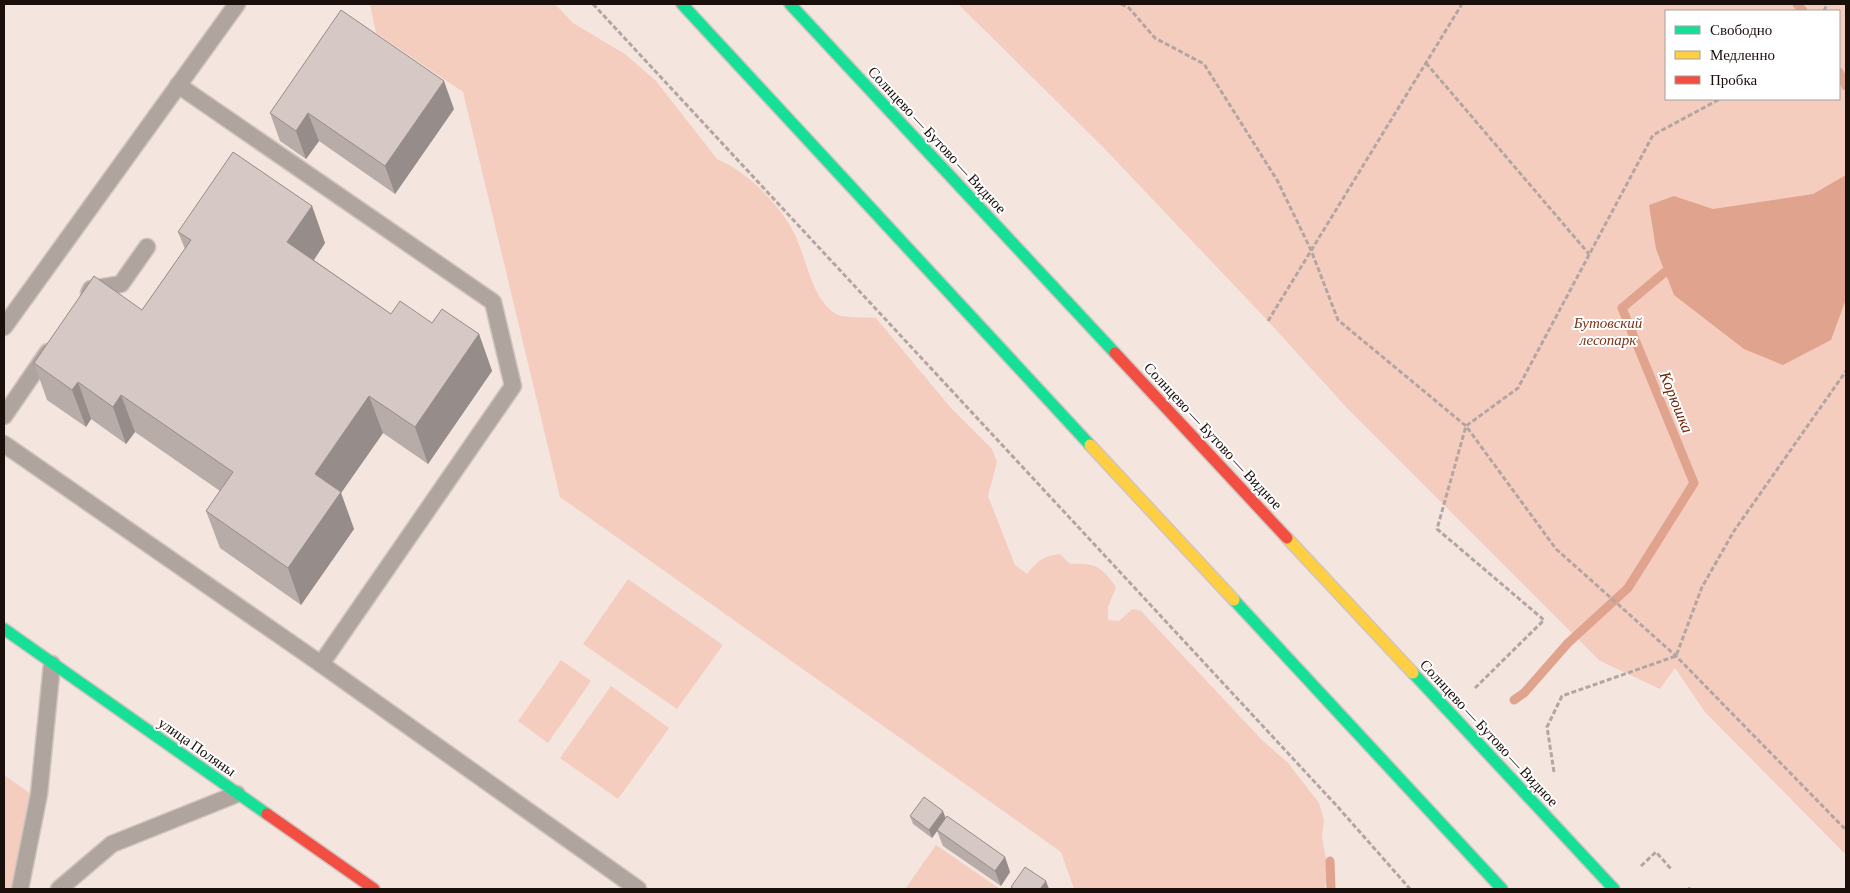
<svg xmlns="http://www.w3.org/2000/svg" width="1850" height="893" viewBox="0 0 1850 893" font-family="'Crimson Pro',serif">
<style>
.green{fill:#f5cdbf;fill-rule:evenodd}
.water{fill:#e0a38d}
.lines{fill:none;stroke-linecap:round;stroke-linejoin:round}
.stream{stroke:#e0a38d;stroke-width:9}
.lane-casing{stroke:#d0c4bf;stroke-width:19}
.fast-casing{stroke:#d0c4bf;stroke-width:14}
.slow-casing{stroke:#d0c4bf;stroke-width:14}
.jam-casing{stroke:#d0c4bf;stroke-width:14}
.path{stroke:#b3a6a2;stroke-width:3;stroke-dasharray:5 2.5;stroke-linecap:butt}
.lane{stroke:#b0a49e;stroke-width:16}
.fast{stroke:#16e098;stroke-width:11}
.slow{stroke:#ffcf43;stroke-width:11}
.jam{stroke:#f24e42;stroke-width:11}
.wall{fill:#b8aca9}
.shaded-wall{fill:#968c89}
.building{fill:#d6c8c4;stroke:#968c89}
.labels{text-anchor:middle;stroke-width:4;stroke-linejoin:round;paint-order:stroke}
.street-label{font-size:15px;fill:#1b0f0b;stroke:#fff}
.park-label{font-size:15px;font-style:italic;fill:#7c3316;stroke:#fff}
.water-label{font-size:16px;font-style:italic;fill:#6d2505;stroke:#fff}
</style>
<rect width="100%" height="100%" fill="#f5e5df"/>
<!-- green -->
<g class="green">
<path d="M370,4h185l18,19 52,31 31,27 61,78c30,13 59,42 75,70 14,24 19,73 46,86 6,3 29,2 38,3l75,90 41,41 5,13 -9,34 27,69 12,9c10,-13 16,-18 33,-20l10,10c25,-1 31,2 46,23l-8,20v13l11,1 13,-12 9,2 121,129 26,23 31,40 5,17 -2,17 7,39 -5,13h-250l-13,-37 -501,-355 -97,-405 -87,-59z"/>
<path d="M958,4h888v851l-141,-143 -30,-44 -15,21 -60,-28 -253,-253 -79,-87 -166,-175zM1666,11h173v88h-173z"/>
<polygon points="628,579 723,645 677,709 583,644"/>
<polygon points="561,660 591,681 548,743 518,721"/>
<polygon points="611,686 669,728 618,799 560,758"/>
<polygon points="4,775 35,797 15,889 4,889"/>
<polygon points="936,845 1000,889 905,889"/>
</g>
<!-- water -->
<polygon class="water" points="1846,175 1846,299 1831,340 1783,365 1744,349 1674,295 1656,249 1649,205 1674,196 1713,209 1813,194"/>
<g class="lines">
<!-- stream -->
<g class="stream">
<polyline points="1797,4 1803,11"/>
<polyline points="1839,72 1846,86"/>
<polyline points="1514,700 1524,693 1568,643 1628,588 1694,483 1622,308 1665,272 1676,272"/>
<polyline points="1330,861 1331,889"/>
</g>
<!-- lane casing -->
<g class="lane-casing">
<g id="lane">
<polyline points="89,293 91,289 121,284 147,247"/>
<polyline points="4,327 237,4"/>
<polyline points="4,416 48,352"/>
<polyline points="4,444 321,664 513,386 493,302 178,85"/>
<polyline points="321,664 638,889"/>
<polyline points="20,889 39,794 52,664"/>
<polyline points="59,889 112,844 237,794"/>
</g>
</g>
<!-- fast casing -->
<g class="fast-casing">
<g id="fast">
<polyline points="682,4 1090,445"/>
<polyline points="790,4 1115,353"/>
<polyline points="1234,600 1502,889"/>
<polyline points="4,629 267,814"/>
<polyline points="1413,673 1614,889"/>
</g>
</g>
<!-- slow casing -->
<g class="slow-casing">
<g id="slow">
<polyline points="1090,445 1234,600"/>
<polyline points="1287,538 1413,673"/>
</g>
</g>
<!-- jam casing -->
<g class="jam-casing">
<g id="jam">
<polyline points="1115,353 1287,538"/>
<polyline points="267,814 374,889"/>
</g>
</g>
<!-- path -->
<g class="path">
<polyline points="593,4 1337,806 1410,889"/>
<polyline points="1121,4 1129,8 1155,38 1204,64 1277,180 1311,250 1338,320 1466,426 1556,549 1676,656 1846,830"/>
<polyline points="1824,11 1827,4"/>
<polyline points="1426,63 1589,254"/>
<polyline points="1268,321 1462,4"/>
<polyline points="1475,688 1544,620 1437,529 1466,426 1518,388 1653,135 1720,99"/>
<polyline points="1554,772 1547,727 1562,696 1676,656 1702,587 1734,531 1846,371"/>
<polyline points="1641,866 1656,852 1671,869"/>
<polyline points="1688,888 1690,889"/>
</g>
<!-- lane -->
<use href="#lane" class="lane"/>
<!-- fast -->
<use href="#fast" class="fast"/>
<!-- slow -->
<use href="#slow" class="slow"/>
<!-- jam -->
<use href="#jam" class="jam"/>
</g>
<!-- wall -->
<g class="wall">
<polygon points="454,109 395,194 319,141 306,159 280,141 270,113"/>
<polygon points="312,206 325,243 314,260 391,314 479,334 492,371 428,464 383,433 341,493 354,529 301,605 220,548 206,511 220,491 135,432 126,444 91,419 86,427 47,400 34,363 142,310 185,249 178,232"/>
<polygon points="910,816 946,818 1005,857 1010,872 1001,886 943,846 937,831 932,838 913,824"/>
</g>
<!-- shaded-wall -->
<g class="shaded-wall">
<polygon points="444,81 454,109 395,194 385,166"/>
<polygon points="308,113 319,141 306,159 296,131"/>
<polygon points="312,206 325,243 301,279 287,242"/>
<polygon points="479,334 492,371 428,464 415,427"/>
<polygon points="78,382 91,419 86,427 72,390"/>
<polygon points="121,395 135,432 126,444 113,407"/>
<polygon points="369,396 383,433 341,493 354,529 301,605 288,568 315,474"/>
<polygon points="943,811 946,819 932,838 929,830"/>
<polygon points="1005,857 1010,872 1001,886 995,871"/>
<polygon points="1046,881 1049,889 1040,889"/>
</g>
<!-- building -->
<g class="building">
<polygon points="341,10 444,81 385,166 308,113 296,131 270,113"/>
<polygon points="233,152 312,206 287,242 391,314 400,301 432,323 442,309 479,334 415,427 369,396 315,474 341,492 288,568 206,511 233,472 121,395 113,407 78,382 72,390 34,363 94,276 142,310 191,240 178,232"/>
<polygon points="924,797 943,811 929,830 910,816"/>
<polygon points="947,816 1005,857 995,871 937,830"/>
<polygon points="1025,867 1046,881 1040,889 1014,889 1011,887"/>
</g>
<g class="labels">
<!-- street labels -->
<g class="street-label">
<text transform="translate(937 140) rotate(47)" y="5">Солнцево — Бутово — Видное</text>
<text transform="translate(1213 436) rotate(47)" y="5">Солнцево — Бутово — Видное</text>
<text transform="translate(1489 733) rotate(47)" y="5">Солнцево — Бутово — Видное</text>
<text transform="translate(197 747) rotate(35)" y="5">улица Поляны</text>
</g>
<!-- park labels -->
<g class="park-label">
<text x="1608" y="328">Бутовский<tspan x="1608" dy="17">лесопарк</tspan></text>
</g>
<!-- water labels -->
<g class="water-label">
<text transform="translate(1677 402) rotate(68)" y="6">Корюшка</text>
</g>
</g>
<!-- border -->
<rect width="1850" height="893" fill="none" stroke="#1b0f0b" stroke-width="10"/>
<!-- legend -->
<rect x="1665" y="10" width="175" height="90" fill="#ffffff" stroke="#a49f9d"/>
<rect x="1675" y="26" width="25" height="8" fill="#16e098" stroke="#a49f9d"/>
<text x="1710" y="35" font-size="15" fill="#1b0f0b">Свободно</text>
<rect x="1675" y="51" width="25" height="8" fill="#ffcf43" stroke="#a49f9d"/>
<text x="1710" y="60" font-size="15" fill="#1b0f0b">Медленно</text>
<rect x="1675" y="76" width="25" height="8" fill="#f24e42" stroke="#a49f9d"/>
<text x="1710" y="85" font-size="15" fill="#1b0f0b">Пробка</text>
</svg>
